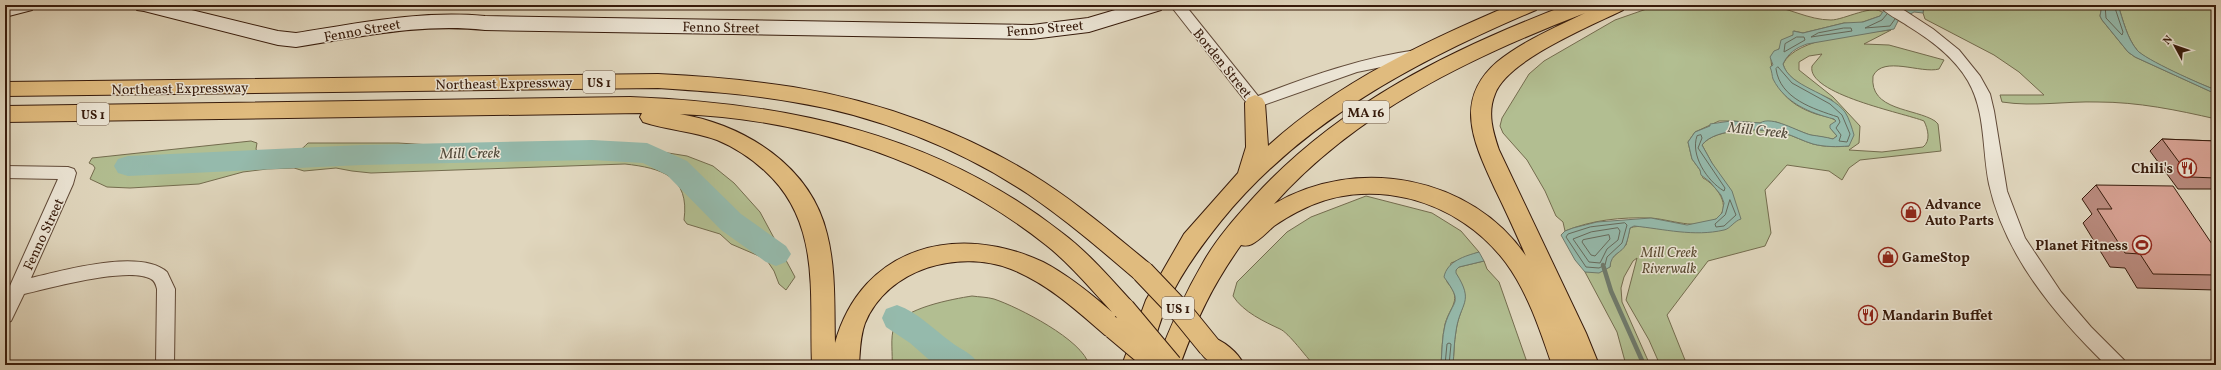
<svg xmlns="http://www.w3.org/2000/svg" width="2221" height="370" viewBox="0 0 2221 370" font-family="Vollkorn,serif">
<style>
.green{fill:#b2be91;stroke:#746c4e;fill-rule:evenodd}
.water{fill:#95baac;stroke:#6f7a6c}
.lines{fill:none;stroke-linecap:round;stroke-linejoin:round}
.shore{stroke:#666a5c;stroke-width:1}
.stream{stroke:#6f7a6c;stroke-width:4.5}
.river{fill:#95baac;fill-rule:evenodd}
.street-casing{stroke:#614a38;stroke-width:2}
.secondary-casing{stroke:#371b0b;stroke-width:2}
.highway-casing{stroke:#371b0b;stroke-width:2}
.street{fill:#ebe4d4;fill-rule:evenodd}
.secondary{fill:#ebe4d4;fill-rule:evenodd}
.highway{fill:#e0bb7e;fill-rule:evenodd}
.highway-bridge-casing{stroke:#371b0b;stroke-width:24;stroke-linecap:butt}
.highway-bridge{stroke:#e0bb7e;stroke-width:22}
.wall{fill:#ba8b7f;stroke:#371b0b}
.building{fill:#d8a294;stroke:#371b0b}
.labels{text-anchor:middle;stroke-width:3;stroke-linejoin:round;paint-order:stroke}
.shield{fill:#ebe4d4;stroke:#6d5747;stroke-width:1}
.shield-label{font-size:13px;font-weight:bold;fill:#371b0b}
.street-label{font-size:14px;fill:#371b0b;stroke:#ebe4d4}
.poi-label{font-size:14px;font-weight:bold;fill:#371b0b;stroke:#ebe4d4;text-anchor:start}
.park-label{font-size:14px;font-style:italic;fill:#5c4c33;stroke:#ebe4d4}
.water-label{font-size:15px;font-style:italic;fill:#534b3b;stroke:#ebe4d4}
</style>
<rect width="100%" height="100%" fill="#e0d6bd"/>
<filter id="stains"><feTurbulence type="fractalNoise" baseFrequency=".005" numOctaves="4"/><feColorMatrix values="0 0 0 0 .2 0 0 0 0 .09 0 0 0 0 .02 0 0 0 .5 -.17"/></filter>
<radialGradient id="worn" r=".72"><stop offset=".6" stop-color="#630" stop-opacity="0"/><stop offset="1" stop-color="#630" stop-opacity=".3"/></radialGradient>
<!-- green -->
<g class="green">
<path d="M1658,5c35,0 72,-3 107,0 23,2 43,15 66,15 13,0 43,-17 52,-7l-3,3 -23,8 -13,-1 -41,10 -9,-2 1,3 -11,6 -5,9 -8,7c0,29 15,48 45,58 6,2 16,3 20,7l-4,9 5,6 -4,3 -23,-4 -34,-13 -16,1 -28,-2h-13l-24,11 -7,10 4,17 8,11 3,8c12,6 31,29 13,41 -19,12 -46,0 -66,-1 -29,-1 -58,2 -85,13l-2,-9 -7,-6 -11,-25 -18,-31 -24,-27 -3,-7 2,-8 27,-44 15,-13 71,-41z"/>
<path d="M1924,5h178l-2,11 2,4 26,32 7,5 81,37v25c-39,-9 -78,-17 -118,-17 -32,-1 -64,5 -96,0l-2,-7h44l-25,-23 -25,-17 -69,-36 -2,-6z"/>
<path d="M2118,5h98v85c-14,-5 -72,-30 -79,-40 -10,-12 -14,-30 -19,-45z"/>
<path d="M1891,30l-27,14 25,1 55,15 -5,9c-18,5 -56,-14 -66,7 -4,35 42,32 62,45l3,3 3,27 -81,9 -11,8 -7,12 -13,-9 -42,-6 -22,25 6,43 -6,13 -57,15 -41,54 20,50h-27l-11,-25 -23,-40 11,-42 -4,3 -9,16 -3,11 1,14 28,63h-24l-9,-33 -32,-60 25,-5v-7l16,-15 4,-17c9,-4 23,1 33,0 24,-1 48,-6 72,-9l-22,-54 -11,-20c13,-18 63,-17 82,-12 10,3 19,8 29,11 12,3 24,3 36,2l-17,-46c-15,-8 -44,-17 -49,-36 13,-27 80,-31 108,-34zM1822,54l-10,12c-6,28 92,47 112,55 4,8 7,20 -1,26l-41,5 -33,-2 10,-7 1,-17 -27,-29 -34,-27v-8l10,-6z"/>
<path d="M251,141l6,2 -1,6 5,11c18,9 35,-5 47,-17h90l67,4 160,-1 62,10 26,10 21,17 26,29 35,65 -9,13 -7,-6 -5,-13 -8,-12 -35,-15 -11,-10 -33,-10 -3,-4c6,-44 -23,-52 -59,-56l-254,9 -19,-2 -16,-3 -32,3 -10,-3 -27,1 -24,3 -44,12 -69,4 -23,-1 -17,-8 5,-11 -2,-3 -4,-2 3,-5z"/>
<path d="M1366,196l66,17 29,18 18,21 -28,11 -4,19c16,18 3,24 -2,42 -3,13 -3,28 -4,41h-127c-8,-8 -25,-32 -34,-36 -15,-7 -37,-17 -47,-33l4,-14 50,-50 24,-15z"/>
<path d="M1484,261l3,8 12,13 29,83h-75c1,-11 1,-23 3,-34 4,-28 18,-30 -1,-58l1,-3 3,-3z"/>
<path d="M972,296c7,1 15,1 22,3 24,8 89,41 95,66h-197c1,-9 -2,-29 2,-37 8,-20 59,-29 78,-32z"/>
</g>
<!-- water -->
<g class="water">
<path d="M1892,5h32l-1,8 -9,-1 -16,9 -4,8 -87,15c-11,4 -19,9 -24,20 6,23 47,28 62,48 4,6 7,16 9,23l-5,11c-12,1 -24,1 -36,-2 -10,-3 -19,-8 -29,-11 -19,-5 -69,-6 -82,12l10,18 20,28 9,28c-7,2 -11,10 -17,11 -30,7 -60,-1 -90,-4l-4,2c-1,5 -2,11 -4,16 -4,10 -15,8 -16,23l-11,6 -14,-1 -10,-12 -14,-25 4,-4 8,-3 24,-6 54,-4 36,7 29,-6 6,-6 2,-10 -3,-8 -11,-13 -9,-7 -1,-5 -8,-11 -4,-17 7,-10 15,-6v-2l21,-3 29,2c12,-8 38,9 51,12 7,1 15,2 22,4l4,-3 -7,-8v-3l6,-4 -2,-2c-24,-6 -49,-16 -61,-40 -1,-3 -1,-8 -3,-12l3,-2 -3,-8 4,-6 5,-2 2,-9 12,-5v-4l10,2 41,-10 19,-1 17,-6 4,-6z"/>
<path d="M2102,5h16c5,15 9,33 19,45 7,9 65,35 79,40v4l-81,-37 -7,-5 -26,-32 -2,-4z"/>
<path d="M1479,252l5,9 -25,6 -3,3v3c19,30 4,29 0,58 -2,11 -2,23 -3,34h-12c1,-13 1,-28 4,-40 8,-27 19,-20 -1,-48 3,-16 21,-21 35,-25z"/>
</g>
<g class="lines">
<!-- shore -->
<g class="shore">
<polyline points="2105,5 2106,18 2122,35 2123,32 2114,5"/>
<polyline points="1887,14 1882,20 1865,28 1890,26 1895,19"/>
<polygon points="1844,28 1851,28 1852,31 1811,37 1818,33"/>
<polygon points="1797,37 1804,37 1805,40 1784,52 1785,44"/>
<path d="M1778,67l14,16 38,21 12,11 8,19 -3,8 -8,-1 2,-6 -5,-7 4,-6 -2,-5c-24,-8 -58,-18 -62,-48z"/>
<path d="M1701,135l1,3 -4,10 27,40 -1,3c-17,-10 -34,-36 -27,-55z"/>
<polygon points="1730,200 1736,215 1724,226 1716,227 1715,224 1725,215"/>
<polygon points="1625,223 1627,225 1622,243 1607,257 1605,265 1599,268 1586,267 1566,237 1568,234 1590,227"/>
<polygon points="1618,228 1620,231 1618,240 1607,249 1600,263 1589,262 1573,239 1591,232"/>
<polygon points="1609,235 1610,239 1595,256 1591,255 1582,242 1583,240"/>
<polyline points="1445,365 1447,344 1449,343 1451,344 1449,365"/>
</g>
<!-- stream -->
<polyline class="stream" points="1603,265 1611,291 1644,365"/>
<!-- river -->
<g class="river">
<polygon points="592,140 647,143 687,161 741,214 786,246 791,254 786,262 776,266 766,262 721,230 667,175 643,163 592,160 362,165 128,176 118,173 114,166 118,159 128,156 362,145"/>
<path d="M897,305c22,8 36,24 54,37 11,9 21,10 28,23h-44l-25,-22 -24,-16 -4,-9 4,-9z"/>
</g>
<!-- street casing -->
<g class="street-casing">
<g id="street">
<path d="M1170,5h15l73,91c52,-20 103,-38 158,-46l5,1 2,4 -2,4 -5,1 -59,12 -102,36 -5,-1z"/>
<path d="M1879,5h17l37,24 26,21 21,26 10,18 4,17 13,80 18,47 36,54 30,35 33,33 3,5h-21c-51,-50 -101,-109 -117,-181 -7,-34 -3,-72 -21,-103 -14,-24 -37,-41 -60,-55 -8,-6 -23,-12 -29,-21z"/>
<path d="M5,166l63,1 6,2 2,4 -3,11 -42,94c31,-7 109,-30 136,-6l8,17 -1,76h-18l1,-76c-1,-4 -2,-8 -6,-10 -22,-13 -101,9 -127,15l-13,27 -6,2v-26l53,-118 -53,-1z"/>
</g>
</g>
<!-- secondary casing -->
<g class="secondary-casing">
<g id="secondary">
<polygon points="5,5 35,5 32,10 5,17"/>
<path d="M134,5h37l107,26 18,2c64,-10 124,-23 189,-17l547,9 56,-7 44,-13h32l-3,5 -72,22 -57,7 -547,-9c-65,-7 -125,7 -189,17l-18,-2 -134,-34 -7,-1z"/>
</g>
</g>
<!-- highway casing -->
<g class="highway-casing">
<g id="highway">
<path d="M1511,5h28l-3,5c-118,50 -233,110 -315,211 -20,25 -40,52 -53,81 -9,20 -14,42 -22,63h-24l24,-65 38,-66 54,-61 8,-26 -1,-44 3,-5 7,-3 7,3 3,5 3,43c69,-63 158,-105 243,-141z"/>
<path d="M1567,5h29l-2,3 6,-3h26l-3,5c-32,16 -116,50 -128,84 -8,19 -2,38 4,56l87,183 13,32h-47c-12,-35 -24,-72 -46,-102 -47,-64 -138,-90 -209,-51 -8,4 -16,9 -23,14 -7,6 -14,14 -22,18 -4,2 -7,2 -11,1 -29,41 -44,73 -61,120h-24c13,-36 28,-70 48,-104 13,-23 32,-44 50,-64 85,-93 197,-148 313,-192zM1585,13c-29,14 -62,28 -88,49 -45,39 -22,83 -2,127 11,22 21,45 31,67 -54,-80 -170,-101 -252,-52 83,-93 197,-147 311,-191z"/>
<path d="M658,74c45,2 90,6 135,13 87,14 177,47 251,95 38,25 72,54 107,83l4,7 -4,7 -8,2 -8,-2c-35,-30 -69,-59 -107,-85 -69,-46 -153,-79 -235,-92 -45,-8 -90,-11 -135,-14l-653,8v-14z"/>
<path d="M630,97c158,6 304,36 431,135 27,20 49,46 71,70l4,7 -4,7 -8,3 -6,-2 8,11 -3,7 -9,3 -9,-3c-29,-25 -57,-51 -94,-66 -52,-20 -123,-1 -146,54 -5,14 -5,28 -6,42h-47c-3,-70 10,-142 -47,-194 -14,-13 -31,-24 -48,-31 -25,-9 -50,-10 -74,-18l-3,-5 2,-4 -637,9v-16zM680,114c130,5 263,49 366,131 24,19 45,44 66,67 -22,-19 -44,-37 -69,-50 -85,-40 -181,-16 -208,81 -1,-37 1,-74 -8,-109 -16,-68 -82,-109 -147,-120z"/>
<path d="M1209,336c14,4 29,16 35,29 -22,0 -36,4 -47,-19l3,-7z"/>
</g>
</g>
<!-- street -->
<use href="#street" class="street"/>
<!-- secondary -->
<use href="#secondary" class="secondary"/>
<!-- highway -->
<use href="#highway" class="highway"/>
<!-- highway-bridge casing -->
<g class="highway-bridge-casing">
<g id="highway-bridge">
<polyline points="1143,272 1183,314 1209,346"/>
<polyline points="1124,309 1171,365"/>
<polyline points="1114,328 1158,365"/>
</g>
</g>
<!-- highway-bridge -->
<use href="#highway-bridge" class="highway-bridge"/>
</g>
<!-- wall -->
<g class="wall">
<polygon points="2162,139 2216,141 2216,189 2178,189 2150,151"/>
<polygon points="2096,185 2216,250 2216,290 2137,288 2125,268 2110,267 2083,223 2092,214 2082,199"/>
</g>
<!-- building -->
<g class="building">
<polygon points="2162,139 2216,141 2216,178 2190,177"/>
<polygon points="2096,185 2173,186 2216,250 2216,275 2153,274 2140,254 2125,253 2097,209 2112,209"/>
</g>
<!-- icons -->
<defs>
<g id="restaurant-ring" transform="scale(1)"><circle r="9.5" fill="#ebe4d4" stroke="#8f2418" stroke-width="1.5"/><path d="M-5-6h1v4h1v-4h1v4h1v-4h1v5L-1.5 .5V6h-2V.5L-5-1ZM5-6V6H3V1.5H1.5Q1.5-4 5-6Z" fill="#8f2418"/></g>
<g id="shop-ring" transform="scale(1)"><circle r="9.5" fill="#ebe4d4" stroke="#8f2418" stroke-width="1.5"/><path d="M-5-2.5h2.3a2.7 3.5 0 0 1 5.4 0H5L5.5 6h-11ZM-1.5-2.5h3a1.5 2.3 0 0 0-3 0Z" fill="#8f2418"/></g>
<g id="stadium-ring" transform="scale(1)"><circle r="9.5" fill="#ebe4d4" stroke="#8f2418" stroke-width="1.5"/><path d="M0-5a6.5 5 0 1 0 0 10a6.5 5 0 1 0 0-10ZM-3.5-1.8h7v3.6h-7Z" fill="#8f2418"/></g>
</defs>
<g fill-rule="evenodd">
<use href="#restaurant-ring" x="2187" y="168"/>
<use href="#shop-ring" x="1911" y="212"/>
<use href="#stadium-ring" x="2142" y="245"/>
<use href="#shop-ring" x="1888" y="257"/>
<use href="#restaurant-ring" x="1868" y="315"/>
</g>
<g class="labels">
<!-- shield labels -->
<g class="shield">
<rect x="583" y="71" width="32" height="22" rx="3"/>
<rect x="1343" y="101" width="46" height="22" rx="3"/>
<rect x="77" y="103" width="32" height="22" rx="3"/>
<rect x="1162" y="297" width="32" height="22" rx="3"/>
</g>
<g class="shield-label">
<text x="599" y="87">US 1</text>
<text x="1366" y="117">MA 16</text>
<text x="93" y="119">US 1</text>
<text x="1178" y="313">US 1</text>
</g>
<!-- street labels -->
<g class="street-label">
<text transform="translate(721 27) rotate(1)" y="5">Fenno Street</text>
<text transform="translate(1045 28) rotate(-5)" y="5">Fenno Street</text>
<text transform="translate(362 30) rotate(-10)" y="5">Fenno Street</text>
<text transform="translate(1223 63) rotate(51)" y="5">Borden Street</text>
<text transform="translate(504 83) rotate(-1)" y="5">Northeast Expressway</text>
<text transform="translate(180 88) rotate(-1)" y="5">Northeast Expressway</text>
<text transform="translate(43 234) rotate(-65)" y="5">Fenno Street</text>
</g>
<!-- poi labels -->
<g class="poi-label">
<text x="2173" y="173" text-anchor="end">Chili's</text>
<text x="1925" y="209">Advance<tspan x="1925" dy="16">Auto Parts</tspan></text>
<text x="2128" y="250" text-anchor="end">Planet Fitness</text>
<text x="1902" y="262">GameStop</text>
<text x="1882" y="320">Mandarin Buffet</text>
</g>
<!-- park labels -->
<g class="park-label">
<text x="1669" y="257">Mill Creek<tspan x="1669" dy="16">Riverwalk</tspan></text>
</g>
<!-- water labels -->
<g class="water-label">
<text transform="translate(1758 130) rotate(6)" y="5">Mill Creek</text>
<text transform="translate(470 153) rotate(-1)" y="5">Mill Creek</text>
</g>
</g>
<!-- margin -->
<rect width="2221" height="370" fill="none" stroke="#e0d6bd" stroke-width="20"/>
<rect x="6" y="6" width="2209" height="358" fill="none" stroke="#371b0b" stroke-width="2"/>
<rect x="10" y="10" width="2201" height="350" fill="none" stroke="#371b0b"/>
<!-- north arrow -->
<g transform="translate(2175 46) rotate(310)" stroke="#ebe4d4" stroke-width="3" paint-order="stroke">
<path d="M0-3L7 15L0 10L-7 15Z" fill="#371b0b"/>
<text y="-6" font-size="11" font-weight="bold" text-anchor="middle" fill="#371b0b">N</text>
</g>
<rect width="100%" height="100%" filter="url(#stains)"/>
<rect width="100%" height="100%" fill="url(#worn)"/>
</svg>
